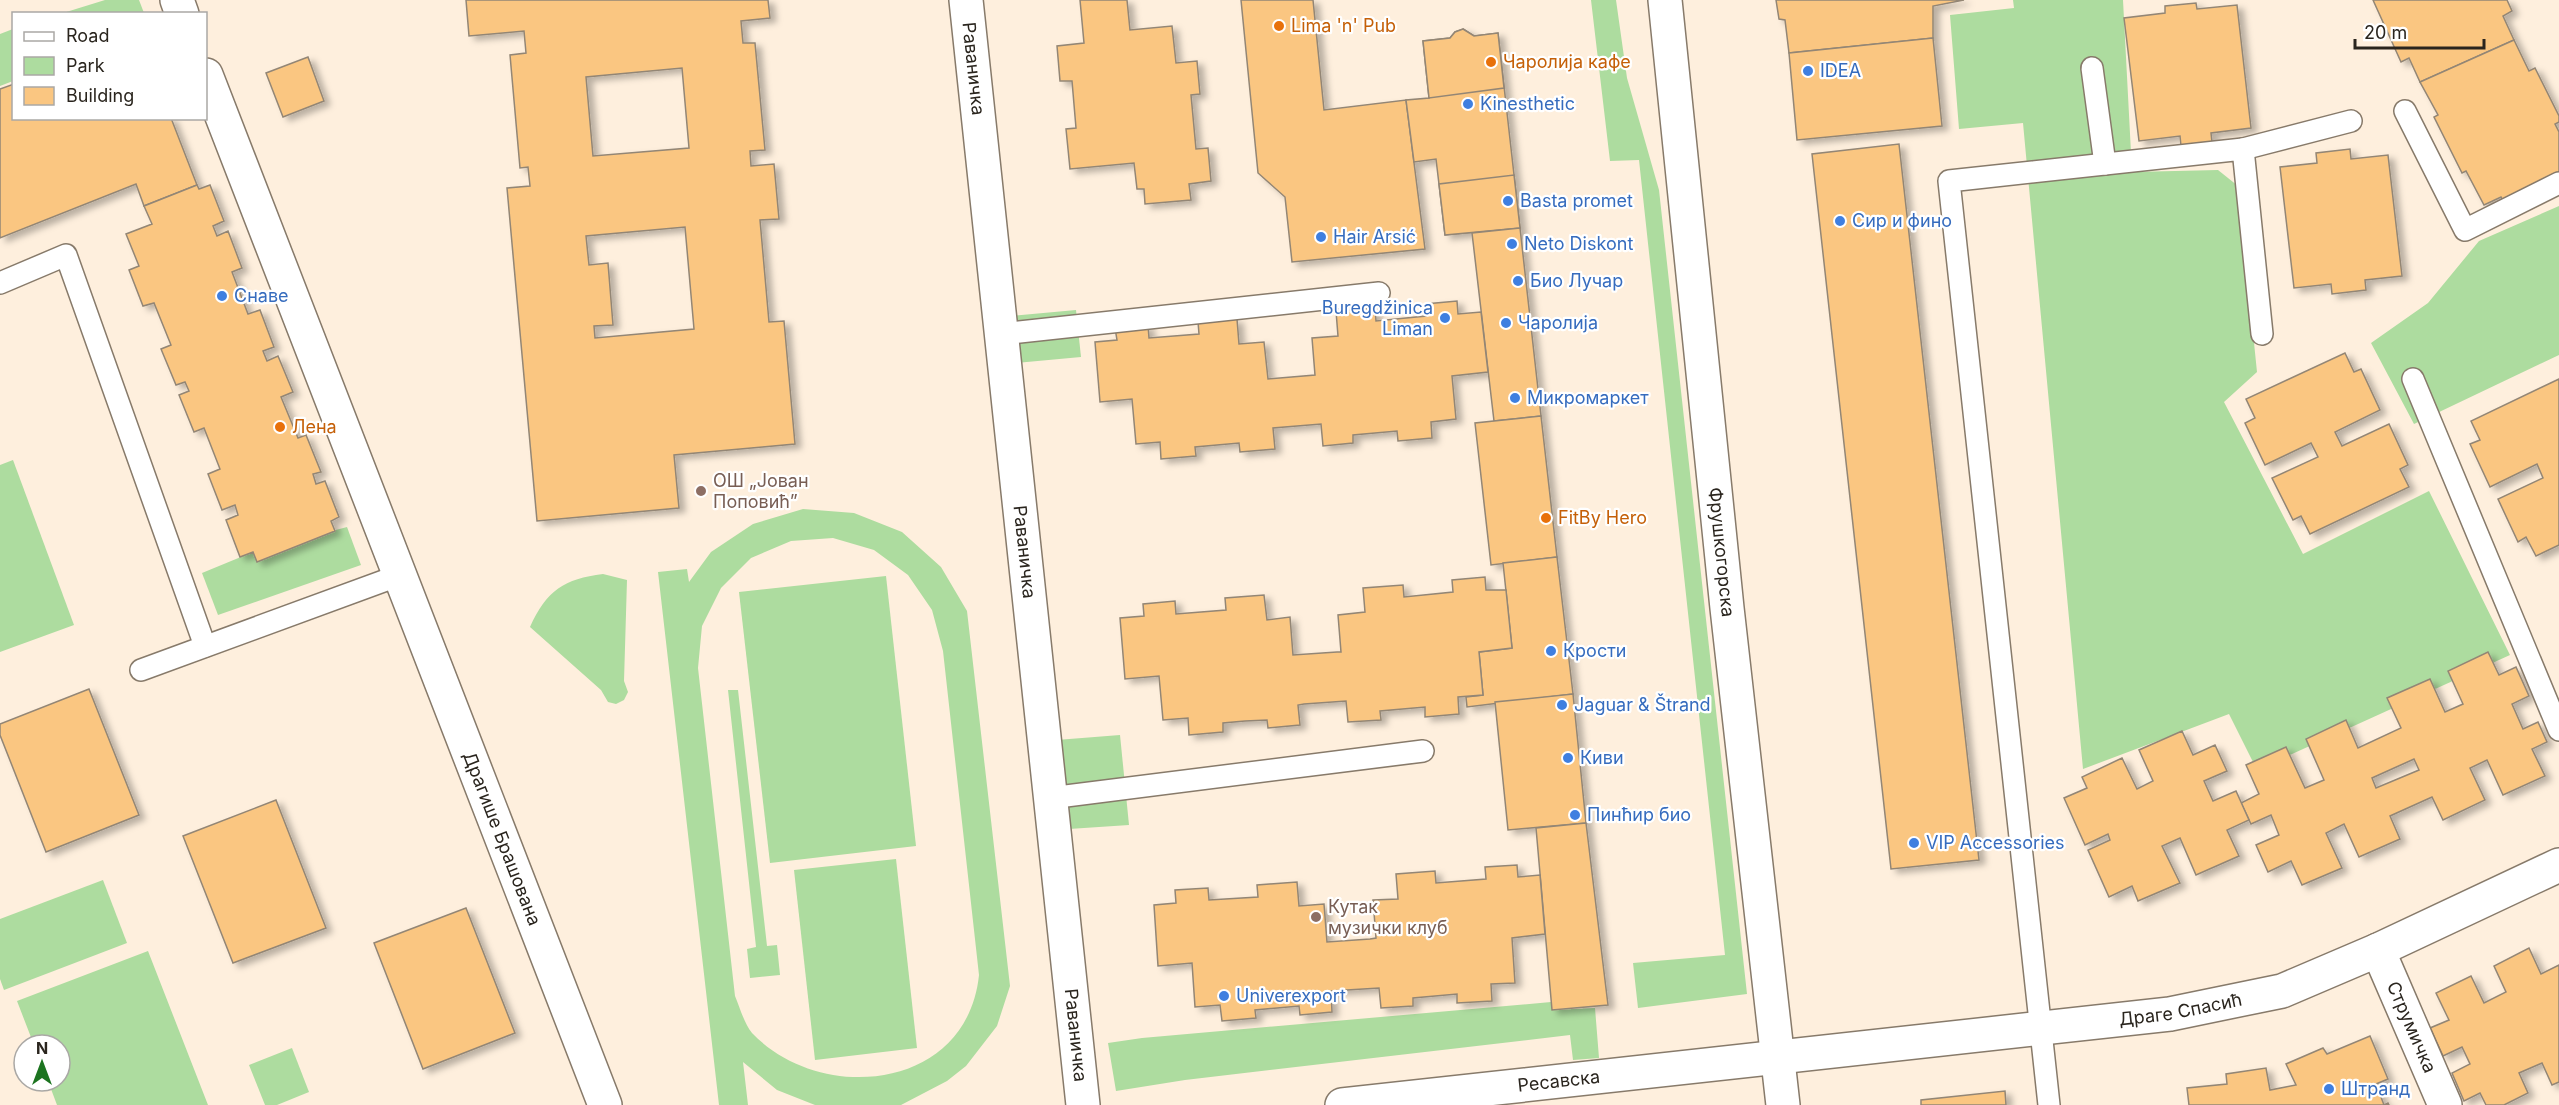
<svg xmlns="http://www.w3.org/2000/svg" width="2559" height="1105" viewBox="0 0 2559 1105" font-family="Inter,sans-serif">
<style>
.green{fill:#addc9f;fill-rule:evenodd}
.building{fill:#fac681;stroke:#938675;stroke-width:1.5;fill-rule:evenodd;filter:url(#shadow)}
.lines{fill:none;stroke-linecap:round;stroke-linejoin:round}
.service-casing{stroke:#877a6a;stroke-width:24}
.minor-casing{stroke:#877a6a;stroke-width:36}
.service{stroke:#fff;stroke-width:21}
.minor{stroke:#fff;stroke-width:33}
.food-dot{fill:#e8710a;stroke:#fff;stroke-width:2}
.shop-dot{fill:#3f7fe0;stroke:#fff;stroke-width:2}
.education-dot{fill:#8d6e63;stroke:#fff;stroke-width:2}
.labels{text-anchor:middle;stroke-width:4.5;stroke-linejoin:round;paint-order:stroke}
.food-label{font-size:18px;fill:#c56008;stroke:#fff;text-anchor:start}
.street-label{font-size:18px;fill:#2a251e;stroke:#fff}
.shop-label{font-size:18px;fill:#366cbe;stroke:#fff;text-anchor:start}
.education-label{font-size:18px;fill:#785e54;stroke:#fff;text-anchor:start}
</style>
<defs>
<filter id="shadow"><feDropShadow dx="6" dy="4" stdDeviation="3" flood-color="#0004"/></filter>
</defs>
<rect width="100%" height="100%" fill="#feefdd"/>
<!-- green -->
<g class="green">
<polygon points="105,0 139,0 144,13 63,13"/>
<polygon points="1591,0 1616,0 1627,78 1659,190 1747,994 1638,1008 1633,963 1725,955 1639,160 1610,161"/>
<polygon points="2013,0 2123,0 2132,172 2218,170 2238,186 2257,372 2224,402 2303,554 2429,491 2510,655 2257,770 2229,714 2083,769 2023,123 1959,129 1950,15 2014,8"/>
<polygon points="13,29 13,81 0,86 0,34"/>
<polygon points="2559,206 2559,355 2414,424 2371,343 2428,303 2479,241"/>
<polygon points="1076,310 1081,357 1004,364 999,317"/>
<polygon points="13,460 74,625 0,652 0,465"/>
<path d="M803,509l51,4 48,19 39,35 26,44 43,375 -13,40 -31,40 -19,15 -46,24h-86l-38,-15 -34,-28 5,43h-29l-61,-533 29,-3 2,13 22,-30 42,-28zM833,538l41,12 34,25 24,35 11,41 36,324c-12,116 -158,130 -227,58 -8,-10 -12,-25 -17,-37l-37,-328 4,-42 19,-38 30,-30 40,-17z"/>
<polygon points="347,527 361,565 218,615 202,573 253,552"/>
<path d="M603,574l24,6 -3,101 4,11 -4,8 -8,4 -8,-2 -7,-12 -71,-63c17,-37 34,-48 73,-53z"/>
<polygon points="886,576 916,846 770,863 739,592"/>
<polygon points="728,690 738,690 767,946 777,945 780,975 750,978 747,949 756,947"/>
<polygon points="1120,735 1129,825 1054,830 1044,741"/>
<polygon points="896,859 917,1048 815,1060 794,870"/>
<polygon points="103,880 127,943 4,990 0,979 0,919"/>
<polygon points="148,951 208,1105 57,1105 48,1081 60,1081 60,1045 34,1045 17,1001"/>
<polygon points="1551,1002 1553,1010 1595,1008 1599,1058 1573,1060 1570,1035 1185,1080 1116,1091 1108,1043 1142,1038"/>
<polygon points="292,1048 309,1092 277,1105 265,1105 249,1065"/>
</g>
<!-- building -->
<g class="building">
<path d="M466,0h302l2,18 -29,3 2,22h12l10,107 -15,1 1,15 23,-2 5,55 -19,1 9,102 15,-1 11,123 -121,11 5,53 -142,13 -30,-333 23,-2 -2,-19 -8,1 -10,-113 16,-2 -2,-22 -55,5zM682,68l7,80 -96,8 -7,-79zM685,227l9,102 -99,9 -1,-12 19,-1 -5,-62 -19,2 -3,-29z"/>
<polygon points="1080,0 1127,0 1130,30 1172,26 1176,63 1197,61 1200,94 1191,95 1196,149 1208,148 1211,181 1189,184 1191,200 1145,204 1144,189 1137,189 1134,163 1070,169 1066,129 1076,128 1072,81 1060,81 1057,46 1084,43"/>
<polygon points="1241,0 1313,0 1324,110 1406,100 1425,249 1292,262 1285,197 1258,173"/>
<polygon points="1776,0 1964,0 1933,6 1933,38 1789,53 1785,20 1779,19"/>
<polygon points="2373,0 2507,0 2512,11 2503,16 2514,40 2420,82 2409,58 2401,62"/>
<polygon points="2196,3 2197,9 2237,5 2251,128 2211,133 2212,142 2181,146 2180,136 2139,141 2124,18 2165,13 2165,6"/>
<polygon points="1463,29 1474,36 1498,33 1520,228 1445,235 1436,159 1414,162 1406,100 1429,98 1423,41 1450,38 1455,32"/>
<polygon points="1463,29 1474,36 1498,33 1504,88 1429,98 1423,41 1450,38 1455,32"/>
<polygon points="1933,38 1942,126 1797,140 1789,53"/>
<polygon points="2514,40 2529,71 2535,68 2559,116 2559,122 2555,124 2559,132 2559,174 2503,201 2501,197 2484,205 2466,171 2462,173 2434,117 2438,115 2420,82"/>
<polygon points="308,57 324,101 283,117 266,73"/>
<polygon points="14,84 14,118 171,118 197,185 144,206 136,184 0,238 0,89"/>
<polygon points="1899,144 1979,860 1891,869 1812,154"/>
<polygon points="2350,149 2351,159 2388,155 2402,276 2365,280 2366,290 2332,294 2331,284 2294,288 2280,167 2317,163 2316,153"/>
<polygon points="1514,175 1520,228 1445,235 1439,184"/>
<polygon points="197,185 199,189 210,185 224,221 213,226 217,236 228,231 242,268 232,272 248,314 260,310 274,347 263,351 267,361 278,356 293,392 281,397 298,438 306,435 321,472 313,474 316,484 325,481 339,517 331,521 335,531 257,562 253,552 240,557 226,520 238,515 235,505 222,510 208,474 220,469 204,428 194,432 179,395 189,391 185,382 176,385 161,349 171,345 154,303 143,306 129,270 139,266 126,234 152,224 144,206"/>
<polygon points="1520,228 1541,416 1494,421 1472,233"/>
<polygon points="1457,301 1458,314 1481,312 1488,372 1452,376 1456,419 1431,422 1432,438 1398,441 1397,431 1353,435 1353,443 1323,446 1321,424 1273,428 1275,449 1240,452 1239,443 1195,447 1196,456 1161,459 1160,442 1136,444 1132,399 1100,402 1095,342 1117,340 1115,328 1148,325 1149,338 1199,334 1198,322 1237,319 1239,344 1264,342 1268,379 1315,375 1312,338 1338,336 1336,311 1375,308 1376,321 1426,316 1425,304"/>
<polygon points="2345,353 2354,372 2361,369 2380,410 2335,432 2342,446 2389,424 2408,465 2400,469 2409,487 2310,534 2301,516 2293,520 2272,478 2318,457 2311,443 2265,465 2245,423 2255,418 2246,399"/>
<polygon points="2559,379 2559,545 2536,556 2526,537 2518,542 2498,499 2543,478 2537,464 2490,487 2470,444 2480,440 2471,421"/>
<polygon points="1541,416 1557,557 1491,565 1475,423"/>
<polygon points="1557,557 1573,694 1467,707 1466,697 1483,695 1479,652 1512,648 1503,563"/>
<polygon points="1485,577 1486,590 1506,590 1512,648 1479,652 1483,695 1458,697 1459,714 1425,717 1425,707 1380,711 1381,720 1348,722 1346,701 1304,704 1298,705 1300,725 1268,728 1267,720 1245,721 1223,723 1223,732 1189,735 1188,718 1163,720 1159,676 1125,679 1120,618 1144,616 1143,604 1175,601 1176,614 1226,610 1225,598 1264,595 1267,620 1290,617 1293,655 1337,652 1341,652 1338,615 1365,612 1363,588 1403,585 1404,597 1453,592 1452,580"/>
<path d="M2488,652l11,23 17,-8 13,29 -17,8 11,25 15,-7 9,20 -15,7 13,27 -42,19 -16,-35 -17,8 15,32 -42,20 -11,-23 -42,19 10,23 -41,18 -15,-33 -18,9 16,35 -40,17 -11,-24 -23,11 -12,-27 23,-10 -8,-20 -20,9 -10,-21 18,-9 -13,-29 40,-18 19,41 19,-8 -18,-41 40,-19 12,28 43,-20 -14,-30 43,-19 15,33 18,-8 -15,-33zM2414,759l5,11 -43,18 -4,-10z"/>
<polygon points="89,689 139,815 46,852 0,735 0,724"/>
<polygon points="1573,694 1586,823 1508,830 1495,702"/>
<polygon points="2182,731 2193,755 2215,745 2227,771 2204,781 2213,801 2236,791 2249,820 2227,830 2239,856 2196,875 2180,838 2162,846 2180,883 2138,901 2132,886 2109,897 2088,850 2110,840 2108,834 2085,845 2064,798 2087,788 2082,777 2122,758 2137,789 2153,781 2139,750"/>
<polygon points="276,800 326,928 233,963 183,836"/>
<polygon points="1586,823 1608,1005 1552,1010 1536,828"/>
<polygon points="1517,865 1518,877 1540,875 1545,934 1512,938 1515,983 1491,984 1492,1001 1457,1003 1457,994 1413,998 1413,1006 1381,1008 1379,988 1331,991 1332,1012 1300,1015 1299,1006 1255,1010 1256,1018 1222,1021 1220,1005 1195,1007 1192,963 1158,966 1154,905 1176,903 1175,890 1208,888 1209,900 1258,897 1257,885 1297,882 1299,906 1324,904 1327,942 1370,939 1376,938 1373,900 1398,899 1396,874 1435,871 1436,883 1486,879 1485,867"/>
<polygon points="466,908 515,1033 423,1069 374,943"/>
<polygon points="2529,948 2541,974 2559,965 2559,1082 2552,1085 2542,1063 2519,1073 2528,1093 2504,1105 2486,1105 2480,1093 2464,1101 2452,1073 2470,1064 2462,1047 2443,1056 2430,1028 2449,1020 2436,993 2471,976 2484,1003 2506,992 2494,966"/>
<polygon points="2370,1036 2388,1079 2376,1084 2384,1105 2388,1103 2389,1105 2189,1105 2187,1088 2227,1084 2226,1074 2266,1068 2270,1090 2296,1085 2286,1064 2323,1048 2327,1054"/>
<polygon points="2005,1091 2006,1105 1921,1105 1921,1100"/>
</g>
<g class="lines">
<!-- service casing -->
<g class="service-casing">
<g id="service">
<polyline points="2092,68 2105,164"/>
<polyline points="2405,111 2465,230 2559,183"/>
<polyline points="2243,149 2351,121"/>
<polyline points="0,283 66,255 205,646"/>
<polyline points="1001,334 1379,293"/>
<polyline points="2413,379 2559,730"/>
<polyline points="141,670 400,575"/>
<polyline points="1050,798 1423,751"/>
<polyline points="2049,1105 1949,181 2243,149 2262,334"/>
</g>
</g>
<!-- minor casing -->
<g class="minor-casing">
<g id="minor">
<polyline points="177,0 182,14"/>
<path id="s1" d="M966,0l117,1105"/>
<path id="s2" d="M1665,0l62,608 56,497"/>
<path id="s3" d="M206,75l399,1030"/>
<path id="s4" d="M2378,950l67,155"/>
<path id="s5" d="M1342,1105l828,-91 112,-23 96,-41 181,-85"/>
</g>
</g>
<!-- service -->
<use href="#service" class="service"/>
<!-- minor -->
<use href="#minor" class="minor"/>
</g>
<!-- markers -->
<g class="food-dot">
<circle cx="1279" cy="26" r="6"/>
<circle cx="1491" cy="62" r="6"/>
<circle cx="280" cy="427" r="6"/>
<circle cx="1546" cy="518" r="6"/>
</g>
<g class="shop-dot">
<circle cx="1808" cy="71" r="6"/>
<circle cx="1468" cy="104" r="6"/>
<circle cx="1508" cy="201" r="6"/>
<circle cx="1840" cy="221" r="6"/>
<circle cx="1321" cy="237" r="6"/>
<circle cx="1512" cy="244" r="6"/>
<circle cx="1518" cy="281" r="6"/>
<circle cx="222" cy="296" r="6"/>
<circle cx="1445" cy="318" r="6"/>
<circle cx="1506" cy="323" r="6"/>
<circle cx="1515" cy="398" r="6"/>
<circle cx="1551" cy="651" r="6"/>
<circle cx="1562" cy="705" r="6"/>
<circle cx="1568" cy="758" r="6"/>
<circle cx="1575" cy="815" r="6"/>
<circle cx="1914" cy="843" r="6"/>
<circle cx="1224" cy="996" r="6"/>
<circle cx="2329" cy="1089" r="6"/>
</g>
<g class="education-dot">
<circle cx="701" cy="491" r="6"/>
<circle cx="1316" cy="917" r="6"/>
</g>
<g class="labels">
<!-- food labels -->
<g class="food-label">
<text x="1291" y="32">Lima 'n' Pub</text>
<text x="1503" y="68">Чаролија кафе</text>
<text x="292" y="433">Лена</text>
<text x="1558" y="524">FitBy Hero</text>
</g>
<!-- street labels -->
<g class="street-label">
<text dy="6" stroke="none"><textPath href="#s1" startOffset="69">Раваничка</textPath></text>
<text dy="6" stroke="none"><textPath href="#s1" startOffset="555">Раваничка</textPath></text>
<text dy="6" stroke="none"><textPath href="#s2" startOffset="555">Фрушкогорска</textPath></text>
<text dy="6" stroke="none"><textPath href="#s3" startOffset="819">Драгише Брашована</textPath></text>
<text dy="6" stroke="none"><textPath href="#s5" startOffset="844">Драге Спасић</textPath></text>
<text dy="6" stroke="none"><textPath href="#s4" startOffset="84">Струмичка</textPath></text>
<text dy="6" stroke="none"><textPath href="#s1" startOffset="1041">Раваничка</textPath></text>
<text dy="6" stroke="none"><textPath href="#s5" startOffset="218">Ресавска</textPath></text>
</g>
<!-- shop labels -->
<g class="shop-label">
<text x="1820" y="77">IDEA</text>
<text x="1480" y="110">Kinesthetic</text>
<text x="1520" y="207">Basta promet</text>
<text x="1852" y="227">Сир и фино</text>
<text x="1333" y="243">Hair Arsić</text>
<text x="1524" y="250">Neto Diskont</text>
<text x="1530" y="287">Био Лучар</text>
<text x="234" y="302">Снаве</text>
<text x="1433" y="314" text-anchor="end">Buregdžinica<tspan x="1433" dy="21">Liman</tspan></text>
<text x="1518" y="329">Чаролија</text>
<text x="1527" y="404">Микромаркет</text>
<text x="1563" y="657">Крости</text>
<text x="1574" y="711">Jaguar &amp; Štrand</text>
<text x="1580" y="764">Киви</text>
<text x="1587" y="821">Пинћир био</text>
<text x="1926" y="849">VIP Accessories</text>
<text x="1236" y="1002">Univerexport</text>
<text x="2341" y="1095">Штранд</text>
</g>
<!-- education labels -->
<g class="education-label">
<text x="713" y="487">ОШ „Јован<tspan x="713" dy="21">Поповић”</tspan></text>
<text x="1328" y="913">Кутак<tspan x="1328" dy="21">музички клуб</tspan></text>
</g>
</g>
<!-- legend -->
<rect x="12" y="12" width="195" height="108" fill="#ffffff" stroke="#aaa8a5" stroke-width="1.5"/>
<rect x="24" y="32" width="30" height="9" fill="#ffffff" stroke="#aaa8a5" stroke-width="1.5"/>
<text x="66" y="42" font-size="18" fill="#2a251e">Road</text>
<rect x="24" y="57" width="30" height="18" fill="#addc9f" stroke="#aaa8a5" stroke-width="1.5"/>
<text x="66" y="72" font-size="18" fill="#2a251e">Park</text>
<rect x="24" y="87" width="30" height="18" fill="#fac681" stroke="#aaa8a5" stroke-width="1.5"/>
<text x="66" y="102" font-size="18" fill="#2a251e">Building</text>
<!-- north arrow -->
<g transform="translate(42 1063)"><circle r="28" fill="#ffffff" stroke="#aaa8a5" stroke-width="1.5"/>
<path d="M0-4.5L10 22L0 15L-10 22Z" fill="#1c7420"/>
<text y="-9" font-size="16" font-weight="bold" text-anchor="middle" fill="#2a251e">N</text>
</g>
<!-- scale -->
<path d="M2355 39v9h129v-9" fill="none" stroke="#2a251e" stroke-width="3"/>
<text x="2364" y="39" font-size="18" fill="#2a251e" stroke="#ffffff" stroke-width="4.5" paint-order="stroke">20 m</text>
</svg>
